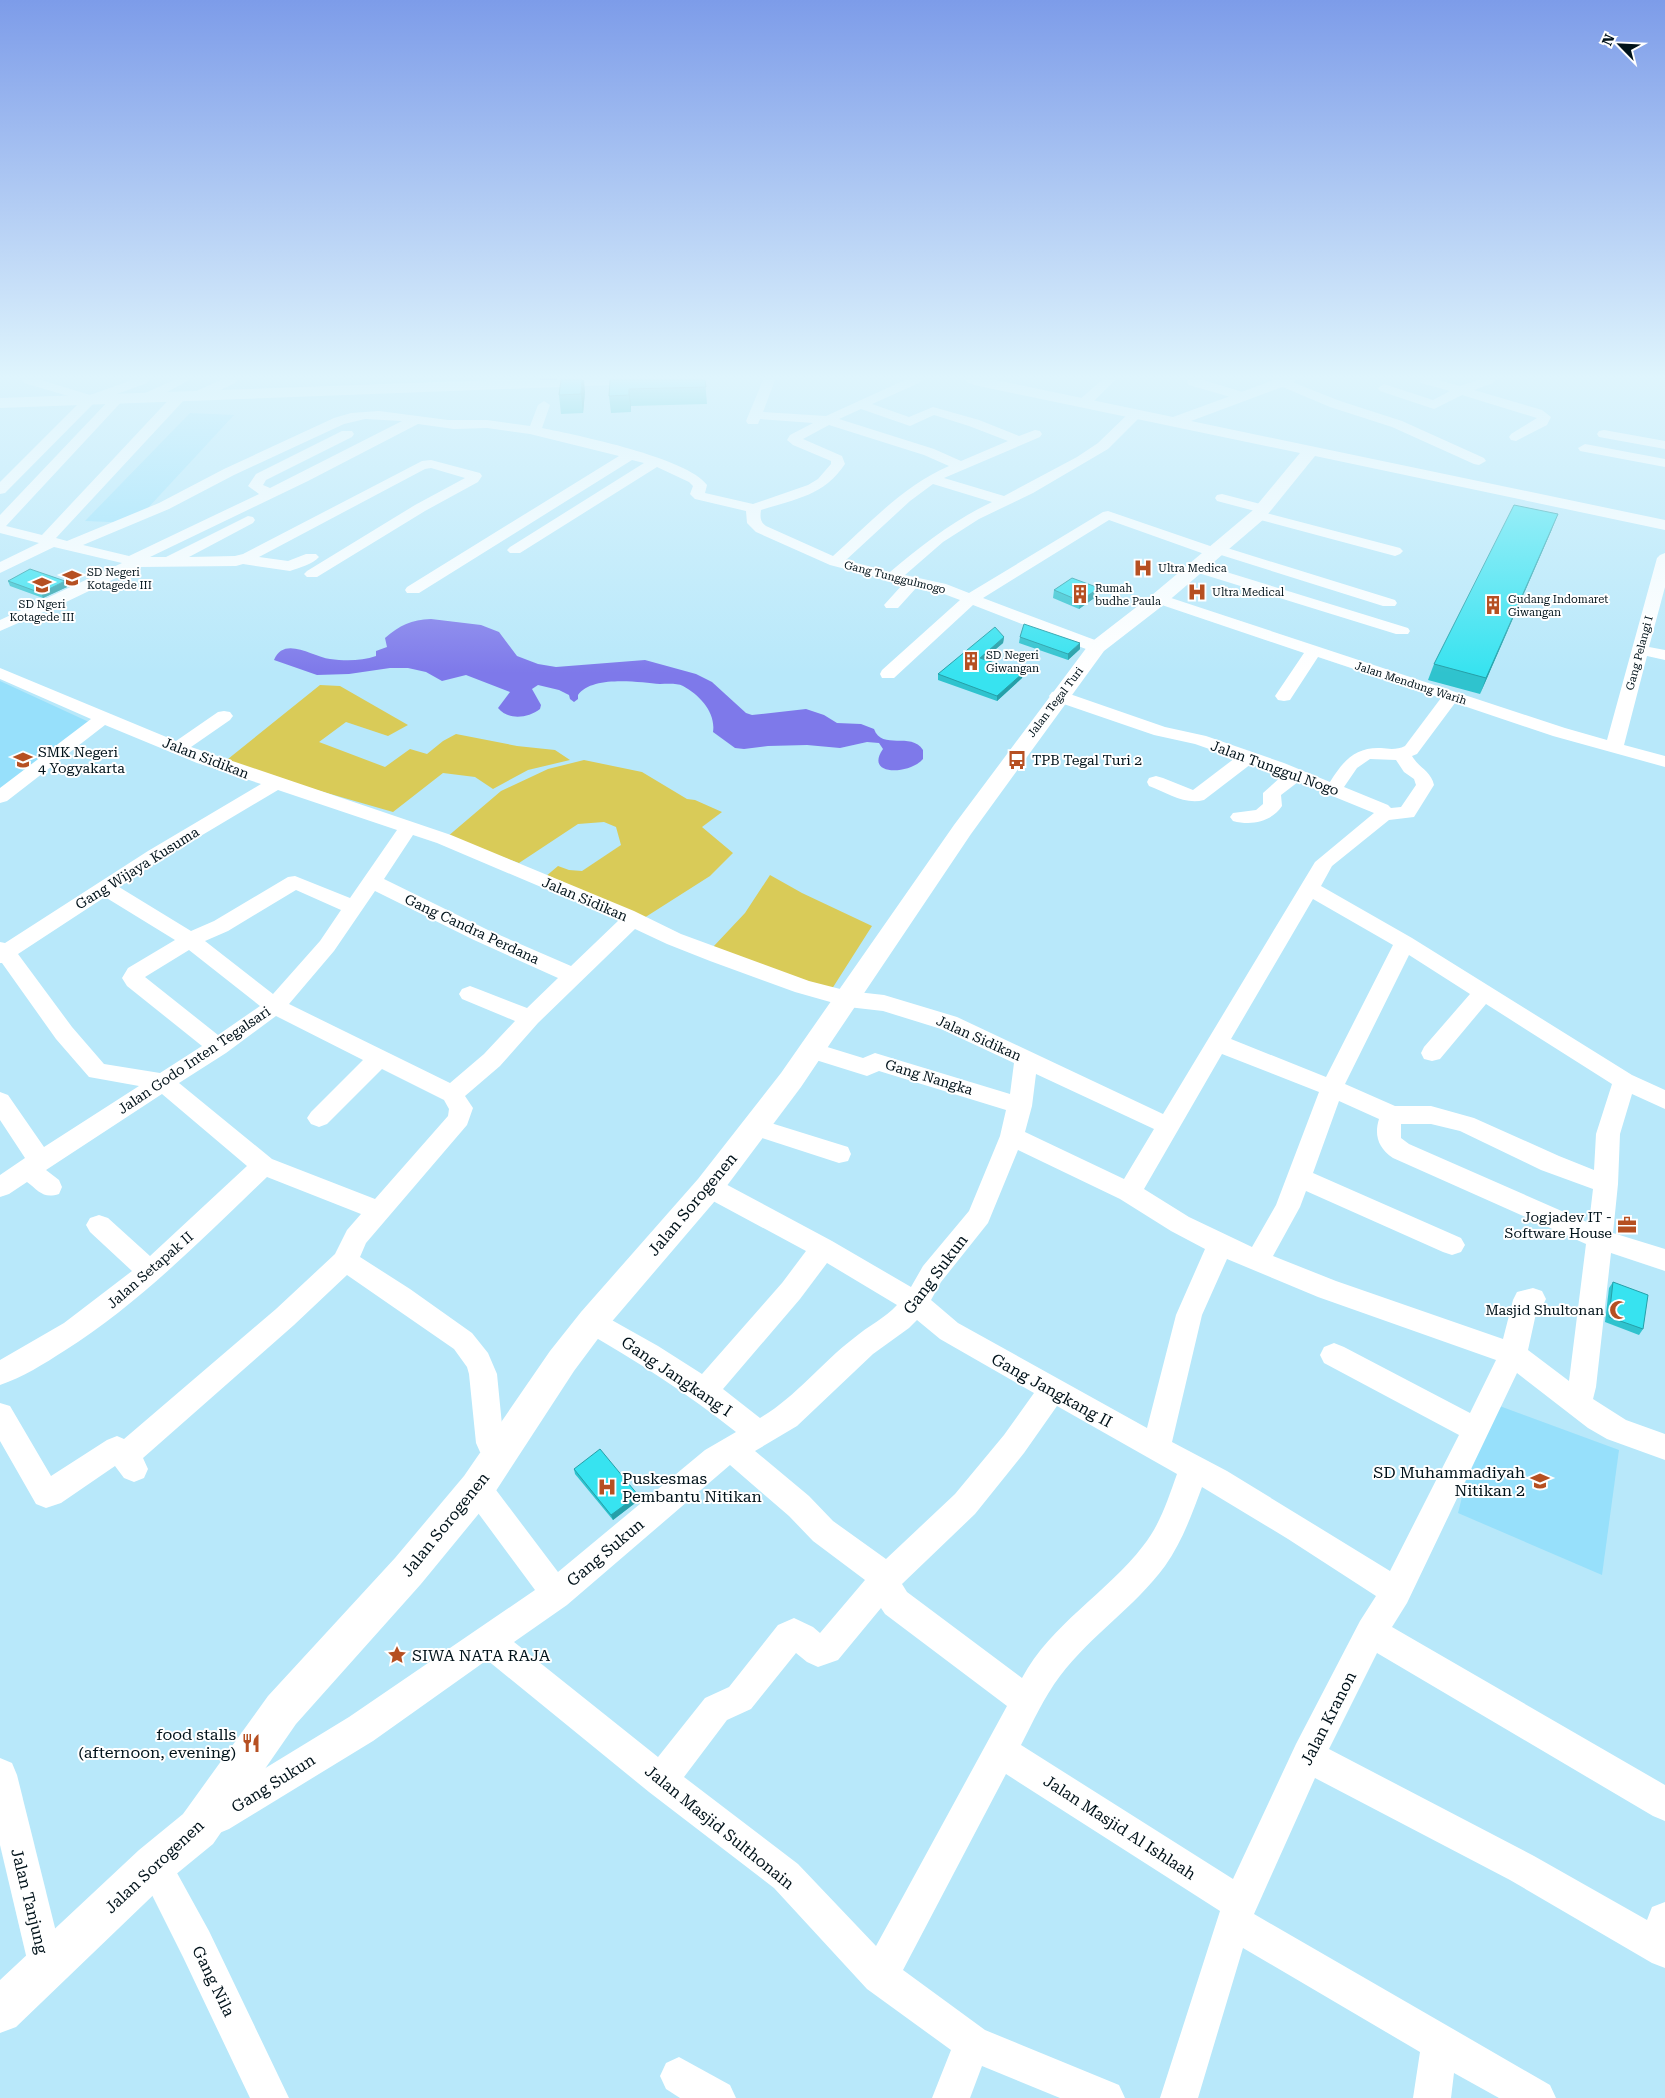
<svg xmlns="http://www.w3.org/2000/svg" width="1665" height="2098" viewBox="0 0 1665 2098" font-family="'Roboto Serif',serif">
<style>
.built{fill:#97e0fb}
.green{fill:#d9cb58}
.water{fill:#7e79ea}
.lines{fill:none;stroke-linecap:round;stroke-linejoin:round}
.stream{stroke:#7e79ea;stroke-width:4}
.street{fill:#fff;fill-rule:evenodd}
.secondary{fill:#fff;fill-rule:evenodd}
.wall{fill:#2fc3ce}
.shaded-wall{fill:#269fa8}
.building{fill:#37e3f0;stroke:#269fa8}
.labels{text-anchor:middle;stroke-width:4;stroke-linejoin:round;paint-order:stroke}
.far-poi-label{font-size:11px;fill:#00121a;stroke:#fff;text-anchor:start}
.far-street-label{font-size:11px;fill:#00121a;stroke:#fff}
.poi-label{font-size:14px;fill:#00121a;stroke:#fff;text-anchor:start}
.street-label{font-size:14px;fill:#00121a;stroke:#fff}
.near-street-label{font-size:16px;fill:#00121a;stroke:#fff}
.near-poi-label{font-size:16px;fill:#00121a;stroke:#fff;text-anchor:end}
</style>
<rect width="100%" height="100%" fill="#b8e8fa"/>
<!-- built -->
<g class="built">
<polygon points="190,413 234,415 134,523 85,521"/>
<polygon points="0,681 89,722 0,797"/>
<polygon points="1486,1401 1619,1450 1602,1575 1458,1513"/>
</g>
<!-- green -->
<g class="green">
<polygon points="320,685 340,686 408,725 388,736 346,722 319,742 385,767 410,749 427,754 443,741 456,734 517,746 555,750 570,760 528,770 493,789 475,777 443,773 393,812 223,763"/>
<polygon points="584,760 642,772 687,799 695,800 722,812 702,827 733,853 710,876 644,918 545,877 558,866 569,870 582,871 621,845 616,827 604,822 578,824 519,863 447,837 501,791 548,769"/>
<polygon points="770,875 802,893 872,926 830,992 713,947 745,913"/>
</g>
<!-- water -->
<path class="water" d="M431,619l50,6 18,7 18,24 21,8 18,3 89,-7 51,14 16,8 34,31 6,2 54,-6 18,6 13,8 24,1 13,5c8,22 37,2 49,21v9c-14,16 -59,17 -40,-10l-4,-6 -12,-1 -27,6 -33,-3 -39,1 -24,3 -9,-1 -22,-16c3,-19 -13,-37 -30,-46 -6,-3 -16,-2 -23,-2 -21,-2 -68,-9 -82,11v4l-4,3 -4,-3 -1,-4 -10,-5 -21,-5 -6,4 9,16 -1,4c-12,9 -31,12 -42,-1l12,-16 -44,-17 -24,6 -16,-9 -18,-4h-18l-41,6 -32,1 -43,-15c10,-25 39,-3 56,-1 15,2 32,2 46,-3v-5l11,-4 -2,-9c15,-13 26,-18 46,-19z"/>
<g class="lines">
<!-- stream -->
<polyline class="stream" points="542,380 555,380"/>
<!-- street -->
<g class="street">
<polygon points="22,380 41,380 90,395 132,380 149,380 147,383 95,402 5,493 0,494 0,482 82,400 24,383"/>
<polygon points="174,380 189,380 153,400 148,401 142,397 143,394"/>
<polygon points="221,380 237,380 235,383 204,398 199,399 193,395 194,392"/>
<path d="M763,380h12l-12,32 63,4 79,-36h16l-2,3 -47,21 37,13 24,-10 46,13 40,16 16,-6 5,1 2,3 -2,3 -96,41 60,18 73,-39 21,-14 33,-32h10l2,3 -35,35 -75,44 -54,26 -36,23 -38,33 41,9 23,9 134,-81 5,-1 105,36 6,-2 5,2 171,53 2,3 -2,3h-12l-162,-51 -6,3 -5,-2 -101,-36 -126,78 120,45 2,4 -2,4h-12l-118,-46 -79,73h-12l-2,-4 2,-4 78,-70 -24,-9 -19,-4 -19,21h-12l-2,-3 19,-21 -73,-19 -74,-33 -9,-9 -1,-12 -51,-12 -5,-5 3,-8 -4,-4 -32,-15 -137,86h-10l-3,-3 3,-3 134,-84 -12,-3 -213,133h-12l-2,-3 2,-3 212,-131 -89,-22 -43,-6 -33,1 -36,-5 -110,57 -158,76h16l82,-41 5,1 2,3 -2,3 -64,34 46,-1 8,-2 179,-93 9,-1 49,13 2,3 -4,6 -53,29 -108,66h-10l-3,-3 3,-3 108,-66 50,-27 -34,-10 -6,1 -166,88 29,4 18,-7h10l3,3c-6,7 -20,11 -29,14l-47,-7 -7,2 -97,1 -75,36 -64,28v-11l122,-57 -68,-16 -54,26v-11l39,-19 -39,-10v-18l114,-120h10l1,3 -119,128 36,9 133,-142 5,-1 6,4 -1,3 -129,139 11,3 92,-38 65,-34 110,-51 17,-5 28,-2 69,9h39l43,6 8,-21 6,-4 6,4 -8,23c35,7 146,30 165,57l-2,8 48,11 55,-19 10,-6 13,-15v-3l-38,-16 -6,-5 3,-5 23,-12 -53,-4 -2,5h-10l-2,-3zM861,409l49,17 24,-11 35,11 39,15 -47,20 -27,-12 -95,-30zM365,419l37,2 -132,67 -7,-3 3,-5 86,-43 2,-3 -2,-3h-10l-86,43 -8,12 11,8 -130,62 -46,-11 86,-36 65,-34 110,-51zM829,425l95,30 25,11c-46,20 -79,57 -116,90l-67,-30c-6,-4 -6,-9 -5,-16 34,-11 63,-14 84,-46l-3,-8 -39,-17zM933,484l59,18c-38,18 -70,43 -102,70l-44,-12 64,-59z"/>
<polygon points="1102,380 1115,380 1089,406 1079,406 1078,403 1079,400"/>
<polygon points="1188,380 1203,380 1246,393 1247,396 1246,399 1241,400 1189,385 1187,382"/>
<polygon points="1277,380 1287,380 1340,401 1402,421 1484,458 1486,461 1479,465 1474,464 1392,427 1330,407 1278,385 1276,382"/>
<polygon points="1419,380 1438,380 1460,386 1478,380 1495,380 1493,383 1474,390 1542,410 1551,417 1547,425 1516,441 1511,440 1509,437 1511,434 1537,418 1462,395 1434,409 1380,391 1378,388 1384,384 1433,400 1450,391 1421,383"/>
<polygon points="1604,430 1665,441 1665,449 1599,437 1597,434 1599,431"/>
<polygon points="1585,444 1665,459 1665,467 1580,451 1578,448"/>
<polygon points="1222,494 1268,506 1270,509 1266,513 1400,548 1403,551 1400,554 1395,556 1253,518 1251,515 1255,511 1217,501 1215,498 1217,495"/>
<path d="M1665,553v34l-16,60 16,3v10l-18,-4 -23,89 41,11v11l-112,-31 -98,-33 -38,51 -5,2c7,12 19,15 22,29l-20,32 -25,3 -57,46 -11,20 91,52 220,137 33,15v19l-33,-15 -12,40 -2,50 -5,49 52,16v22l-54,-18 -15,134 -3,12 33,21 39,14v26l-58,-21 -19,-11 -71,-55 -110,230 -15,24 273,158v36l-12,-5 -276,-163 -48,96 205,107 113,64 5,-13 13,-5v66l-13,-5 -142,-83 -195,-102 -61,136 296,171 6,13h-57l-45,-25 -3,25h-38l7,-46 -177,-104 -45,150h-38l60,-187 -214,-137 -103,196 82,60 134,55 6,13h-65l-78,-32 -12,32h-38l19,-48 -84,-61 -93,-101 -125,-96 -162,-132 -114,81 -144,88 -12,5 -12,-5 -5,-12 5,-12 144,-88 186,-127 -68,-92 -5,-10 5,-10 10,-3 10,3 71,94 147,-122 31,-18c-49,-39 -100,-71 -153,-102l-4,-8 4,-8 9,-3 9,3 57,32 44,28 80,-91 24,-32 -106,-57 -3,-7 3,-7 9,-3 9,3 114,61 79,46 12,-21 46,-55 31,-75 6,-26 -127,-39 -12,5 -64,-20 -3,-6 3,-6 8,-2 52,16 12,-5 135,41 4,-31 -73,-34 -58,-18 -35,-4 -53,-15 -85,-31 -43,-17 -32,-15 -97,94 -38,43 -35,30 8,12 -6,17 -101,118 -6,14 50,32 62,44 16,20 9,21 6,61 11,5 4,9 -4,9 -10,4 -24,-10 -4,-9 -7,-69 -2,-7 -13,-18 -107,-74 -53,50 -151,133 5,11 -4,9 -10,4 -10,-4 -9,-12 -54,37 -15,5 -10,-4 -36,-63v-38l10,3 41,70 56,-36 10,-4 7,3 152,-130 59,-55 12,-24 14,-16 -94,-37c-65,62 -127,126 -203,174 -20,13 -41,26 -64,34v-25l64,-37 68,-52 -42,-39 -4,-7 4,-7 9,-3 9,3 42,38 97,-90 -85,-72 -116,76 13,10 3,7 -3,7c-16,5 -20,-3 -32,-12l-18,12 -9,3v-22l25,-17 -25,-38v-28l8,3 36,52 95,-61 -50,-9 -33,-38 -54,-76h-2v-21l5,1 143,-92 113,-67 -64,-21 -92,-38 -98,76 -7,2v-15l91,-69 -91,-40v-11l176,73 42,-29 6,-1 6,1 3,4 -3,4 -39,27 260,88 183,76 47,23 128,47 39,10 36,4 73,22 206,97 152,-252 59,-49 -76,-31 -17,13 1,11c-11,16 -30,20 -49,15l-3,-4 3,-4 23,-3 7,-6v-11l20,-18 -32,-11 -47,36c-19,5 -37,-7 -55,-14l-2,-4 2,-4 7,-2 7,2 30,12 42,-32 -40,-14 -41,-9 -102,-35 -3,-4 3,-4 6,-1 6,1 101,35 41,9 78,27 46,19c13,-21 25,-35 51,-34 8,1 16,2 24,-2l36,-48 -123,-41 -28,43 -6,1 -6,-1 -3,-4 29,-43 -151,-51 -2,-3 2,-3 6,-2 406,134 42,12 50,-182 3,-3zM1370,759l26,1 8,12 10,7 2,6 -15,22 -10,1 -3,-3 -44,-18 13,-19zM278,790l119,40 -47,68 -55,-22 -7,1 -74,44 -23,10 -72,-44 43,-28zM413,835l24,8 182,77 -48,46 -83,-36 -104,-51zM296,890l45,20 -21,31 -47,53 -68,-53 23,-10zM375,891l99,49 84,38 -31,30 -49,-19 -8,-3 -8,3 -3,5 3,5 53,22 -31,33 -34,29 -161,-79 45,-53zM105,897l70,43 -47,28 -6,10 5,8 75,60 -42,27 -56,-9 -32,-37 -54,-73zM1313,899l80,46 -67,132 -95,-38zM189,950l71,56 -42,29 -73,-58zM1409,955l61,39 -46,53 -3,6 3,6 8,2 8,-2 46,-55 126,80 -16,50 -2,36 -35,-14 -85,-38 -43,-12h-36l-50,-22zM276,1016l87,44 -52,52 -4,6 4,6 8,3 8,-3 55,-55 62,31 5,9 -1,7 -73,83 -103,-40 -93,-76 47,-30zM1222,1054l97,38 -43,113 -24,42 -63,-30 -45,-28zM1036,1074l118,55 -30,50 -99,-47 7,-26zM1339,1101l40,18c-5,16 -1,29 14,39l193,86 -17,137 -41,-31 9,-41 5,-2 4,-8 -4,-8 -9,-3 -16,4 -4,8 -10,39 -167,-58 -63,-25 27,-49 6,-16 137,61 9,3 9,-3 4,-7 -4,-7 -148,-65zM1401,1124h30l29,7 81,39 52,19 -4,34 -180,-79 -8,-6zM1018,1150l102,49 51,32 34,18 -29,66 -29,113 -189,-105 -27,-23 10,-18 47,-59zM1227,1259l91,38 178,63 -26,53 -126,-66 -10,-4 -10,4 -4,8 4,8 135,72 -69,136 -163,-100 -55,-29 30,-127zM827,1263l70,42c-12,13 -29,21 -43,33 -33,25 -58,59 -94,80l-37,-29 77,-90zM917,1320l23,19 94,54 -30,42 -49,59 -69,65 -53,-38 -24,-25 -54,-45 42,-25 76,-72 36,-26zM1057,1406l120,68c-9,25 -17,51 -34,72 -36,47 -92,78 -121,132l-115,-86 -5,-8 73,-70 49,-61zM730,1465l59,51 24,25 52,39 -45,53 -7,-6 -19,-9 -16,7 -49,62 -24,11 -47,59 -144,-115 53,-37zM1202,1487l86,52 88,57 -16,25 -64,123 -63,135 -212,-134c12,-23 23,-48 39,-69 31,-41 75,-69 105,-110 17,-24 27,-52 37,-79zM881,1608l4,6 122,92 -131,240 -78,-82 -114,-87 43,-57 24,-11 45,-56 11,9 11,5 20,-7z"/>
<polygon points="1197,563 1408,628 1410,631 1408,634 1396,634 1192,571 1189,568 1192,565"/>
<polygon points="755,1118 848,1147 851,1154 848,1161 839,1163 747,1133 743,1127 747,1121"/>
<polygon points="0,1758 12,1763 17,1775 65,1968 60,1981 47,1986 34,1981 29,1968 0,1845"/>
<polygon points="154,1848 166,1853 209,1931 289,2098 250,2098 183,1957 137,1865 142,1853"/>
<polygon points="679,2057 730,2085 736,2098 680,2098 666,2089 660,2076 666,2063"/>
</g>
<!-- secondary -->
<g class="secondary">
<polygon points="496,380 620,380 617,383 612,385 0,408 0,398"/>
<polygon points="966,380 995,380 1173,417 1274,380 1295,380 1293,383 1191,421 1665,520 1665,530 1315,456 1264,519 1166,603 1104,651 971,834 801,1087 720,1195 603,1332 574,1371 490,1500 421,1584 296,1724 213,1844 169,1880 16,2027 0,2033 0,1980 139,1850 183,1814 268,1696 395,1558 464,1476 550,1351 581,1312 698,1179 781,1073 954,825 1090,643 1152,595 1252,511 1300,453 974,385 969,383"/>
</g>
</g>
<!-- wall -->
<g class="wall">
<polygon points="610,380 705,380 707,404 631,406 631,412 611,413 609,396"/>
<polygon points="585,392 583,413 561,414 559,395"/>
<polygon points="1552,529 1480,694 1428,680 1434,664"/>
<polygon points="8,581 67,587 43,598 10,586"/>
<polygon points="1099,588 1097,596 1079,609 1053,598 1054,590"/>
<polygon points="1004,637 1003,643 984,659 1023,673 1022,678 997,701 938,680 938,674"/>
<polygon points="1020,637 1080,649 1068,660 1019,643"/>
<polygon points="1613,1282 1643,1329 1639,1335 1605,1322 1609,1288"/>
<polygon points="574,1469 638,1495 639,1500 613,1520 575,1474"/>
</g>
<!-- shaded-wall -->
<g class="shaded-wall">
<polygon points="582,380 584,380 585,392 583,413 581,394"/>
<polygon points="629,389 631,406 631,412 629,395"/>
<polygon points="1558,514 1552,529 1480,694 1486,678"/>
<polygon points="65,581 67,587 43,598 41,593"/>
<polygon points="1099,588 1097,596 1079,609 1080,601"/>
<polygon points="1004,637 1003,643 979,663 980,658"/>
<polygon points="1080,643 1080,649 1068,660 1068,654"/>
<polygon points="1023,673 1022,678 997,701 997,696"/>
<polygon points="638,1495 639,1500 613,1520 611,1515"/>
</g>
<!-- building -->
<g class="building">
<polygon points="561,380 582,380 581,394 559,395"/>
<polygon points="610,380 705,380 706,387 629,389 629,395 609,396"/>
<polygon points="1514,505 1558,514 1486,678 1434,664"/>
<polygon points="30,569 65,581 41,593 8,581"/>
<polygon points="1072,578 1099,588 1080,601 1054,590"/>
<polygon points="1024,624 1080,643 1068,654 1020,637"/>
<polygon points="995,627 1004,637 980,658 1023,673 997,696 938,674"/>
<polygon points="1613,1282 1648,1295 1643,1329 1609,1317"/>
<polygon points="600,1449 638,1495 611,1515 574,1469"/>
</g>
<!-- sky -->
<linearGradient id="sky" x2="0" y2="1"><stop stop-color="#7d9ce9"/><stop offset="0.56" stop-color="#dff5fd"/><stop offset="1" stop-color="#dff5fd" stop-opacity="0"/></linearGradient>
<rect width="1665" height="673" fill="url(#sky)"/>
<!-- icons -->
<defs>
<g id="hospital-bare" transform="scale(1.5)"><path d="M-5-5h3v3.5h4V-5h3V5h-3V1.5h-4V5h-3Z" fill="#b65022" stroke="#fff" stroke-width="2.5" paint-order="stroke"/></g>
<g id="school-bare" transform="scale(1.5)"><path d="M0-5L7-2L0 1L-7-2ZM-4 1L0 2.5L4 1V4Q0 6-4 4Z" fill="#b65022" stroke="#fff" stroke-width="2.5" paint-order="stroke"/></g>
<g id="building-bare" transform="scale(1.5)"><path d="M-4-6H4V6H1V3H-1V6H-4ZM-2.5-4.3h1.7v1.8h-1.7ZM.8-4.3h1.7v1.8H.8ZM-2.5-1h1.7V.8h-1.7ZM.8-1h1.7V.8H.8Z" fill="#b65022" stroke="#fff" stroke-width="2.5" paint-order="stroke"/></g>
<g id="bus-bare" transform="scale(1.5)"><path d="M-5-6H5V4H4V6H2V4H-2V6H-4V4H-5ZM-3.5-4V0h7V-4ZM-3.5 1.2v1.5H-2V1.2ZM2 1.2v1.5H3.5V1.2Z" fill="#b65022" stroke="#fff" stroke-width="2.5" paint-order="stroke"/></g>
<g id="office-bare" transform="scale(1.5)"><path d="M-6-3h4V-5.5h4V-3h4V5H-6ZM-1-4.5V-3h2v-1.5ZM-6 0V1H6V0Z" fill="#b65022" stroke="#fff" stroke-width="2.5" paint-order="stroke"/></g>
<g id="mosque-bare" transform="scale(1.5)"><path d="M3.5-4.9A6 6 0 1 0 3.5 4.9A5 5 0 1 1 3.5-4.9Z" fill="#b65022" stroke="#fff" stroke-width="2.5" paint-order="stroke"/></g>
<g id="sight-bare" transform="scale(1.5)"><path d="M0-6L1.8-2.2L6-1.7L2.9 1.2L3.7 5.4L0 3.3L-3.7 5.4L-2.9 1.2L-6-1.7L-1.8-2.2Z" fill="#b65022" stroke="#fff" stroke-width="2.5" paint-order="stroke"/></g>
<g id="restaurant-bare" transform="scale(1.5)"><path d="M-5-6h1v4h1v-4h1v4h1v-4h1v5L-1.5 .5V6h-2V.5L-5-1ZM5-6V6H3V1.5H1.5Q1.5-4 5-6Z" fill="#b65022" stroke="#fff" stroke-width="2.5" paint-order="stroke"/></g>
</defs>
<g fill-rule="evenodd">
<use href="#hospital-bare" x="1143" y="568"/>
<use href="#school-bare" x="72" y="578"/>
<use href="#school-bare" x="42" y="585"/>
<use href="#hospital-bare" x="1197" y="592"/>
<use href="#building-bare" x="1080" y="594"/>
<use href="#building-bare" x="1493" y="605"/>
<use href="#building-bare" x="971" y="661"/>
<use href="#school-bare" x="23" y="760"/>
<use href="#bus-bare" x="1017" y="760"/>
<use href="#office-bare" x="1627" y="1225"/>
<use href="#mosque-bare" x="1619" y="1310"/>
<use href="#school-bare" x="1540" y="1481"/>
<use href="#hospital-bare" x="607" y="1487"/>
<use href="#sight-bare" x="397" y="1655"/>
<use href="#restaurant-bare" x="251" y="1743"/>
</g>
<g class="labels">
<!-- far-poi labels -->
<g class="far-poi-label">
<text x="1158" y="572">Ultra Medica</text>
<text x="87" y="576">SD Negeri<tspan x="87" dy="13">Kotagede III</tspan></text>
<text x="1095" y="592">Rumah<tspan x="1095" dy="13">budhe Paula</tspan></text>
<text x="1212" y="596">Ultra Medical</text>
<text x="1508" y="603">Gudang Indomaret<tspan x="1508" dy="13">Giwangan</tspan></text>
<text x="42" y="608" text-anchor="middle">SD Ngeri<tspan x="42" dy="13">Kotagede III</tspan></text>
<text x="986" y="659">SD Negeri<tspan x="986" dy="13">Giwangan</tspan></text>
</g>
<!-- far-street labels -->
<g class="far-street-label">
<text transform="translate(895 577) rotate(14)" y="4">Gang Tunggulmogo</text>
<text transform="translate(1639 653) rotate(-75)" y="4">Gang Pelangi I</text>
<text transform="translate(1411 683) rotate(18)" y="4">Jalan Mendung Warih</text>
<text transform="translate(1055 702) rotate(-53)" y="4">Jalan Tegal Turi</text>
</g>
<!-- poi labels -->
<g class="poi-label">
<text x="38" y="757">SMK Negeri<tspan x="38" dy="16">4 Yogyakarta</tspan></text>
<text x="1032" y="765">TPB Tegal Turi 2</text>
<text x="1612" y="1222" text-anchor="end">Jogjadev IT -<tspan x="1612" dy="16">Software House</tspan></text>
<text x="1604" y="1315" text-anchor="end">Masjid Shultonan</text>
</g>
<!-- street labels -->
<g class="street-label">
<text transform="translate(206 758) rotate(21)" y="5">Jalan Sidikan</text>
<text transform="translate(1275 768) rotate(20)" y="5">Jalan Tunggul Nogo</text>
<text transform="translate(137 868) rotate(-32)" y="5">Gang Wijaya Kusuma</text>
<text transform="translate(585 899) rotate(23)" y="5">Jalan Sidikan</text>
<text transform="translate(472 929) rotate(25)" y="5">Gang Candra Perdana</text>
<text transform="translate(979 1038) rotate(24)" y="5">Jalan Sidikan</text>
<text transform="translate(194 1060) rotate(-34)" y="5">Jalan Godo Inten Tegalsari</text>
<text transform="translate(929 1077) rotate(17)" y="5">Gang Nangka</text>
<text transform="translate(150 1270) rotate(-41)" y="5">Jalan Setapak II</text>
</g>
<!-- near-street labels -->
<g class="near-street-label">
<text transform="translate(692 1204) rotate(-50)" y="6">Jalan Sorogenen</text>
<text transform="translate(935 1274) rotate(-53)" y="6">Gang Sukun</text>
<text transform="translate(677 1376) rotate(34)" y="6">Gang Jangkang I</text>
<text transform="translate(1052 1390) rotate(29)" y="6">Gang Jangkang II</text>
<text transform="translate(445 1524) rotate(-51)" y="6">Jalan Sorogenen</text>
<text transform="translate(605 1552) rotate(-40)" y="6">Gang Sukun</text>
<text transform="translate(1328 1718) rotate(-63)" y="6">Jalan Kranon</text>
<text transform="translate(273 1783) rotate(-32)" y="6">Gang Sukun</text>
<text transform="translate(720 1827) rotate(39)" y="6">Jalan Masjid Sulthonain</text>
<text transform="translate(1120 1827) rotate(33)" y="6">Jalan Masjid Al Ishlaah</text>
<text transform="translate(154 1866) rotate(-43)" y="6">Jalan Sorogenen</text>
<text transform="translate(30 1901) rotate(76)" y="6">Jalan Tanjung</text>
<text transform="translate(214 1981) rotate(64)" y="6">Gang Nila</text>
</g>
<!-- near-poi labels -->
<g class="near-poi-label">
<text x="1525" y="1478">SD Muhammadiyah<tspan x="1525" dy="18">Nitikan 2</tspan></text>
<text x="622" y="1484" text-anchor="start">Puskesmas<tspan x="622" dy="18">Pembantu Nitikan</tspan></text>
<text x="412" y="1661" text-anchor="start">SIWA NATA RAJA</text>
<text x="236" y="1740">food stalls<tspan x="236" dy="18">(afternoon, evening)</tspan></text>
</g>
</g>
<!-- north arrow -->
<g transform="translate(1620 45) rotate(294)" stroke="#ffffff" stroke-width="4" paint-order="stroke">
<path d="M0-4L9 19L0 12L-9 19Z" fill="#00121a"/>
<text y="-8" font-size="14" font-weight="bold" text-anchor="middle" fill="#00121a">N</text>
</g>
</svg>
